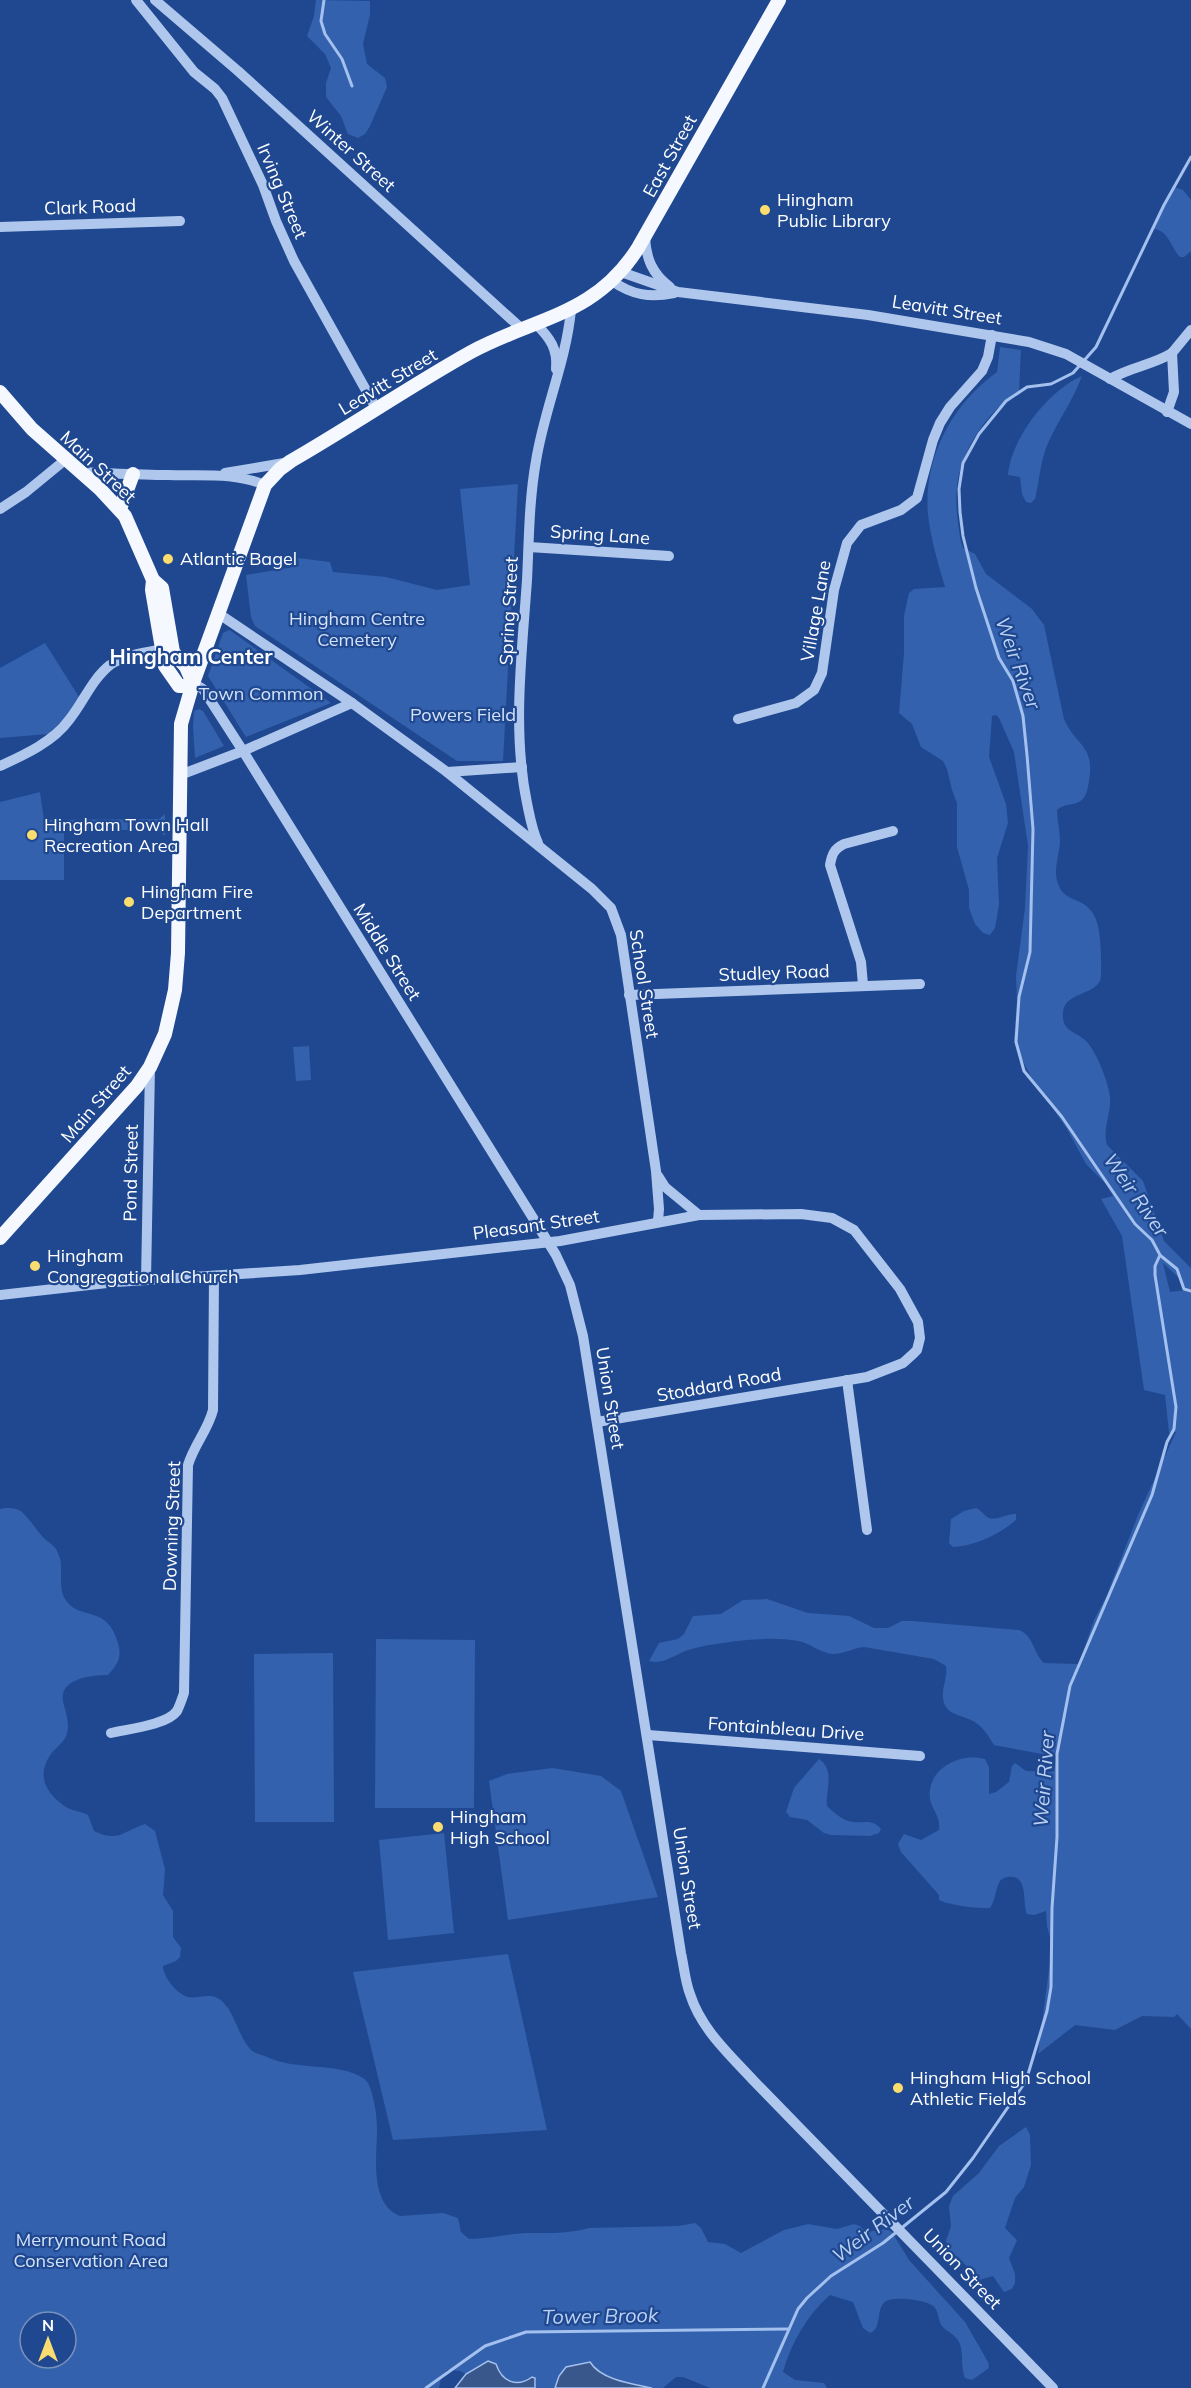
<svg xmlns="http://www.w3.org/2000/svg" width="1191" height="2388" viewBox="0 0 1191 2388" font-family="Mulish,sans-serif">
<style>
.green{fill:#3361ad;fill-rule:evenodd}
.water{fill:#3a578b;stroke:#a3c0ee;stroke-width:1.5}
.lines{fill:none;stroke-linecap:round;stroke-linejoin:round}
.stream{stroke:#a3c0ee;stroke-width:3}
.minor{stroke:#afc7ed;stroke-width:10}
.major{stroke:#f5f8ff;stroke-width:14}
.poi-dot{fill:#fbdc6f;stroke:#1f4890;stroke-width:2}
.labels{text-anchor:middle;stroke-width:4.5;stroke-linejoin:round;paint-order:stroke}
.street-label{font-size:18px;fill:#fff;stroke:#1f4890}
.poi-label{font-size:18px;fill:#fff;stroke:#1f4890;text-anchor:start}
.park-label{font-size:18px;fill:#d5e3f9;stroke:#1f4890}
.water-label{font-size:20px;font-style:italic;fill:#bbd1f4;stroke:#1f4890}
.quarter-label{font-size:21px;font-weight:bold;fill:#fff;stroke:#1f4890}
</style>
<rect width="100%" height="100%" fill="#1f4890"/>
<!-- green -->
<g class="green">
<polygon points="316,0 370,1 370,15 363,44 367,64 385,78 387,87 370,126 365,134 358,138 348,134 341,116 326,97 326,83 331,68 325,54 307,36 314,16"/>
<path d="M1174,187l9,3 8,10v51l-7,6h-4c-9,-9 -11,-27 -27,-28l10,-23z"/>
<path d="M1000,347l21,3 -2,42c-31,17 -59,60 -62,95 -2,17 1,38 4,55l2,6 12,6 11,20 46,35 12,16 20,94c12,28 31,25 25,62 -1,6 -2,13 -6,18 -7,7 -19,4 -26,11 0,10 3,20 3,31 -1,18 -9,33 1,49 5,7 12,9 19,12 15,7 19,22 20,38 1,6 2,37 0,41 -7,14 -35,12 -37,31 -2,20 13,19 23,29 6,6 13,20 16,28 4,11 9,24 8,35 -1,14 -7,26 -3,41l36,36 21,60 27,27v761l-14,-15 -3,3 -32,-1 -27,14 -40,-5 -37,29 12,-92v-25l-3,-11 -1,-15 -12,4 -7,-1c-5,-12 2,-40 -19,-37 -2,0 -7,2 -8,4 -5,8 -4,19 -10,27 -12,1 -41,-3 -51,-8v-5l-38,-43 -3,-8 6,-10 17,6 18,-10c2,-13 -7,-20 -9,-31 -4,-30 30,-47 55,-40l4,8v27l7,-2 13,-10 3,-16 3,-3 11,8 25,1 3,-1 3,-16 -15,-1 -48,-9c-5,-8 -10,-17 -18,-22 -10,-8 -27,-6 -32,-20 -4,-14 4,-23 2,-37l-12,-7 -70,-12c-11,1 -20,7 -31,7 -13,-1 -23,-11 -35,-13 -20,-4 -54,-2 -74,2 -11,1 -22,3 -32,6 -14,3 -29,17 -43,12l10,-18 19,-4 6,-5 9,-18 28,-2 22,-14 24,-1 41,14 41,3 25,12h14l14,-7h10l107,9c15,6 14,23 25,33l34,1 -8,22v5l24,-71 12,-23 32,-82 38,-83 -7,1 -4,-38 -21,-5 -22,-154 -21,-37 12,-3 -8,-13 -19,-19 -19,-35 -37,-54 -13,-25 -3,-10 3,-40 -1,-24 9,-68 3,-62 -14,-94 -15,-34 -3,-3 -4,1 -3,41 17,47 2,19 -11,35 2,46 -4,24 -5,7 -7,-2 -8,-9 -6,-16v-18l-12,-43v-44l-5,-13 -5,-21 -4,-8 -22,-14 -9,-23 -13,-11 5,-60v-37l5,-23 5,-4 31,-2c-7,-24 -14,-47 -17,-72 -5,-56 23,-110 69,-143zM1163,1263l17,16 7,11 -17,2z"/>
<path d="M1082,376c-9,25 -26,47 -36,72 -6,17 -7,34 -11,51l-4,4 -5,-1 -4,-8 -2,-17 -12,-2c3,-37 41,-85 74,-99z"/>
<polygon points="518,484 503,761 457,761 255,626 251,617 246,575 299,566 298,558 330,562 333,572 386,577 437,590 470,585 460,489"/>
<polygon points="229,630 231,631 331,703 246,737 208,676 223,633"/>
<polygon points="45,643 79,697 64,719 48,734 0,738 0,668"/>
<polygon points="199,709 203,711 224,746 195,758 193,727 194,711"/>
<polygon points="40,792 44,820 159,819 165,814 165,836 158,830 64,830 64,880 0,880 0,802"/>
<polygon points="309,1046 311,1080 296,1081 293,1047"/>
<path d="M5,1508c6,0 12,0 17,4 9,8 15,20 24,28 4,3 8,6 10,9 1,1 3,8 4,9 3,13 -2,29 5,41 14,23 42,4 53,44 4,15 0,21 -10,32 -17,0 -49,4 -45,26 2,10 7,21 4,32 -1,8 -11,14 -16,21 -14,20 -7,37 12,51 7,6 18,6 25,10l6,16c25,12 29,0 51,-7l10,7 10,38 -2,26 10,16v26l8,11 -1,9 -4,4 -13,5c0,11 14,28 25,31 8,2 19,-3 27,0 20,7 23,45 39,55 3,2 9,3 13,5 29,14 71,5 96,21 6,4 7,9 9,16 3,11 5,23 5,36 0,27 -8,73 23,86l43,-3 15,5 3,14 8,7c19,0 37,-5 56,-6 20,0 44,1 64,-5l89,-2 17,-3 6,5 7,14 17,2 16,9 43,-23 24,-6 29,5 17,-5 6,2 6,6 20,-3 6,3 17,28 56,62 23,40 1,6 -17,12 -7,-2c-5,-13 -1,-27 -6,-36 -4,-8 -12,-10 -17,-16 -4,-5 -3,-13 -7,-18 -5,-8 -40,-12 -49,-7 -11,7 -3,27 -16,32l-7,-5 -10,-26 -23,-7c-23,20 -39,48 -47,77l12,8 29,3 3,5h-117l-27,-11h-7l-13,11h-11l-25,-6 -27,-9 -7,-6 -34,9 -4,12h-20l1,-7 -4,-3c-15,10 -30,4 -36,-14h-13l-17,10 -6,-3 -13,-1 -6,8 -2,10h-439v-879zM30,2322h36v36h-36z"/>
<path d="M976,1508c5,2 7,6 11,9 8,5 20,-4 29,-3v6c-16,14 -41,26 -63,27l-4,-4 2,-24 13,-8z"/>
<polygon points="376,1639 475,1640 474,1808 375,1808"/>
<polygon points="333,1653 334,1822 255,1822 254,1654"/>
<path d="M819,1759c17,12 6,31 8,47 6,6 13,12 21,15 12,4 24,-4 33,8l-2,4 -9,3 -39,-1 -7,-2 -17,-13 -17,-3 -4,-5 8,-24z"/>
<polygon points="553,1768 601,1776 621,1791 658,1897 508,1920 489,1781 507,1774"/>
<polygon points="444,1833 454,1933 388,1940 379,1840"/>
<polygon points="508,1954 547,2130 393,2140 353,1972"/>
<polygon points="1026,2127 1030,2135 1031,2165 1024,2187 1015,2198 1005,2228 1017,2240 1009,2258 1015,2274 1015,2283 1012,2289 1004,2292 993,2276 979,2280 976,2278 963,2262 949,2250 946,2241 951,2226 949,2206 953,2196 979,2173 999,2146"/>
</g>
<!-- water -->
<g class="water">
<path d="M488,2361l8,3c6,18 21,24 36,13l3,1v10h-80l11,-14z"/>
<path d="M590,2362c11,18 43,22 62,26h-97l4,-12 7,-9z"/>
</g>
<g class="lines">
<!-- stream -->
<g class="stream">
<polyline points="324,0 321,21 325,34 342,59 352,86"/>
<polyline points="1161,1256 1177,1269 1184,1289 1191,1291"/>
<polyline points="426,2388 485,2346 526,2332 789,2329"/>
<polyline points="763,2388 798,2309 807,2298 831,2276 883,2243 946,2192 973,2158 1026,2081 1047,2011 1051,1987 1052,1908 1057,1837 1057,1754 1070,1686 1152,1495 1167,1442 1174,1429 1176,1407 1155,1275 1155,1266 1160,1255 1152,1240 1135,1224 1062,1117 1024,1071 1016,1042 1019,997 1030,952 1033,829 1027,755 1023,716 1013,681 999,658 976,588 963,536 960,512 959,489 963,463 979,434 1006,401 1027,387 1051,384 1073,373 1096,347 1164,205 1191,157"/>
</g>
<!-- minor -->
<g class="minor">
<polyline points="136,0 194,72 215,89 222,98 263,185 276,221 294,261 377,410"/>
<polyline points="155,0 238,71 523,330"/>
<polyline points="0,227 180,221"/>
<path d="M645,237c1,21 7,37 25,50"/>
<polyline points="621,272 678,292 868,315 1029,342 1066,354 1191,424"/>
<path d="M612,281c20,14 38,17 62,12"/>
<path d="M536,324c14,14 22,25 20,45"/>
<path d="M1110,379c20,-12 43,-14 62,-26"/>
<polyline points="1167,412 1174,392 1172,353 1191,330"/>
<path d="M79,472c30,1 60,3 89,3 34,1 66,-3 97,10"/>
<polyline points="225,473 290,462"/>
<polyline points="0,509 26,492 65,460"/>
<polyline points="529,547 669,556"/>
<polyline points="219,614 352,703 447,772 592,889 611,908 621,935 656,1171 659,1209 658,1221"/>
<path d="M193,683l10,6 40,62 313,504 14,30 13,51 98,617c3,13 4,28 9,41 11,35 39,60 63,86l300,308"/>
<polyline points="738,719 796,703 814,690 822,673 834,590 847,543 861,525 901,510 917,498 933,440 940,423 950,407 982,371 988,357 992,335"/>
<path d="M0,766c24,-11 53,-24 69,-46 14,-17 23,-41 41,-55 16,-11 39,-13 58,-17"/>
<polyline points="447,772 522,767"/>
<polyline points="180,775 243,751 352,703"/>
<path d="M538,843c-6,-13 -8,-26 -11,-40 -15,-72 -5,-150 0,-223 2,-40 2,-80 9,-119 8,-51 30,-99 35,-151"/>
<path d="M863,985l-2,-23 -31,-97c2,-11 4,-16 14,-21l49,-13"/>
<polyline points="629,995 920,984"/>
<polyline points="658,1176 665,1187 699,1215"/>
<polyline points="146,1280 150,1067"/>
<polyline points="0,1295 116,1282 300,1270 560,1241 699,1215 801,1214 832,1218 854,1230 900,1289 918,1322 920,1338 917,1350 913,1354 903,1363 867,1377 597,1422"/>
<polyline points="847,1380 867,1530"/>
<path d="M111,1733c17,-4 56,-8 66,-22 3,-6 5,-12 7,-18l4,-228c6,-20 20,-35 25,-55l1,-134"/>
<polyline points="648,1735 920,1756"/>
</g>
<!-- major -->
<g class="major">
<polyline points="0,392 32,429 100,489 125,516 153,580 162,588 173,652 186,667 193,683"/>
<polyline points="120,509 133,474"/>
<polyline points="153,580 152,590 165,666 179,686 186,686 193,683"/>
<path d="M0,1238l137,-152 13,-19 15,-33 10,-44 3,-37 3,-229 12,-41 72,-198 15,-16 11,-8c61,-35 119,-75 180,-109 65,-35 124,-36 167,-104l141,-248"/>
</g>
</g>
<!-- markers -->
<g class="poi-dot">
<circle cx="765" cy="210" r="6"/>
<circle cx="168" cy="559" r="6"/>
<circle cx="32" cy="835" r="6"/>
<circle cx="129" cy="902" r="6"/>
<circle cx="35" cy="1266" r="6"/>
<circle cx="438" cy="1827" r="6"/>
<circle cx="898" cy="2088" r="6"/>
</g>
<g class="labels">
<!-- street labels -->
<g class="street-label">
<text transform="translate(351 151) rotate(42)" y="6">Winter Street</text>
<text transform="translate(670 156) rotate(-61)" y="6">East Street</text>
<text transform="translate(282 191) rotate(67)" y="6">Irving Street</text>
<text transform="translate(90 207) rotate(-2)" y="6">Clark Road</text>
<text transform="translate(947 310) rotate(9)" y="6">Leavitt Street</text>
<text transform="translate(388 382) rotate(-31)" y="6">Leavitt Street</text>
<text transform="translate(98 467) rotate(43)" y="6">Main Street</text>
<text transform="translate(600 535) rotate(4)" y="6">Spring Lane</text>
<text transform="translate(509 611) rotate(-87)" y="6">Spring Street</text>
<text transform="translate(816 611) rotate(-80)" y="6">Village Lane</text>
<text transform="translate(387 952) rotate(58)" y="6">Middle Street</text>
<text transform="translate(774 973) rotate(-2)" y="6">Studley Road</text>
<text transform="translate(644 984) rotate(81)" y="6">School Street</text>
<text transform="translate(96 1104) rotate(-49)" y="6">Main Street</text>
<text transform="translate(131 1173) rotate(-89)" y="6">Pond Street</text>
<text transform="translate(536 1225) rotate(-8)" y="6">Pleasant Street</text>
<text transform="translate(719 1385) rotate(-10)" y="6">Stoddard Road</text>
<text transform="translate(610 1398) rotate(81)" y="6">Union Street</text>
<text transform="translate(172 1526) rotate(-88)" y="6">Downing Street</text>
<text transform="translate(786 1729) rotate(4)" y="6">Fontainbleau Drive</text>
<text transform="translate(687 1878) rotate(81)" y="6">Union Street</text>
<text transform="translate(962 2269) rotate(46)" y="6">Union Street</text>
</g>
<!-- poi labels -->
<g class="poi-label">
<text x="777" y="206">Hingham<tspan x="777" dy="21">Public Library</tspan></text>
<text x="180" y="565">Atlantic Bagel</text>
<text x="44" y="831">Hingham Town Hall<tspan x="44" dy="21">Recreation Area</tspan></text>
<text x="141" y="898">Hingham Fire<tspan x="141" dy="21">Department</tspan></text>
<text x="47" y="1262">Hingham<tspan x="47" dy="21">Congregational Church</tspan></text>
<text x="450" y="1823">Hingham<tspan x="450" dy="21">High School</tspan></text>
<text x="910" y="2084">Hingham High School<tspan x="910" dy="21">Athletic Fields</tspan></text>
</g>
<!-- park labels -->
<g class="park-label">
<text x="357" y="625">Hingham Centre<tspan x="357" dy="21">Cemetery</tspan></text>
<text x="261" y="700">Town Common</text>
<text x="463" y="721">Powers Field</text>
<text x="91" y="2246">Merrymount Road<tspan x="91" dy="21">Conservation Area</tspan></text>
</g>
<!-- water labels -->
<g class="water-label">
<text transform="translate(1018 663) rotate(70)" y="7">Weir River</text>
<text transform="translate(1136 1195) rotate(55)" y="7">Weir River</text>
<text transform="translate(1044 1779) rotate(-86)" y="7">Weir River</text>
<text transform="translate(873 2229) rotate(-37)" y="7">Weir River</text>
<text transform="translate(600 2316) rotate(-1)" y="7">Tower Brook</text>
</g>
<!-- quarter labels -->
<g class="quarter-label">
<text x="191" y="664">Hingham Center</text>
</g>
</g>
<!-- north arrow -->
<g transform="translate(48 2340)"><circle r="28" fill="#1f4890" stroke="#7991bc" stroke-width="1.5"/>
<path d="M0-4.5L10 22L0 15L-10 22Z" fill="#fbdc6f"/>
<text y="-9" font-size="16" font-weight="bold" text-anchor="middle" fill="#ffffff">N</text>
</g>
</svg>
